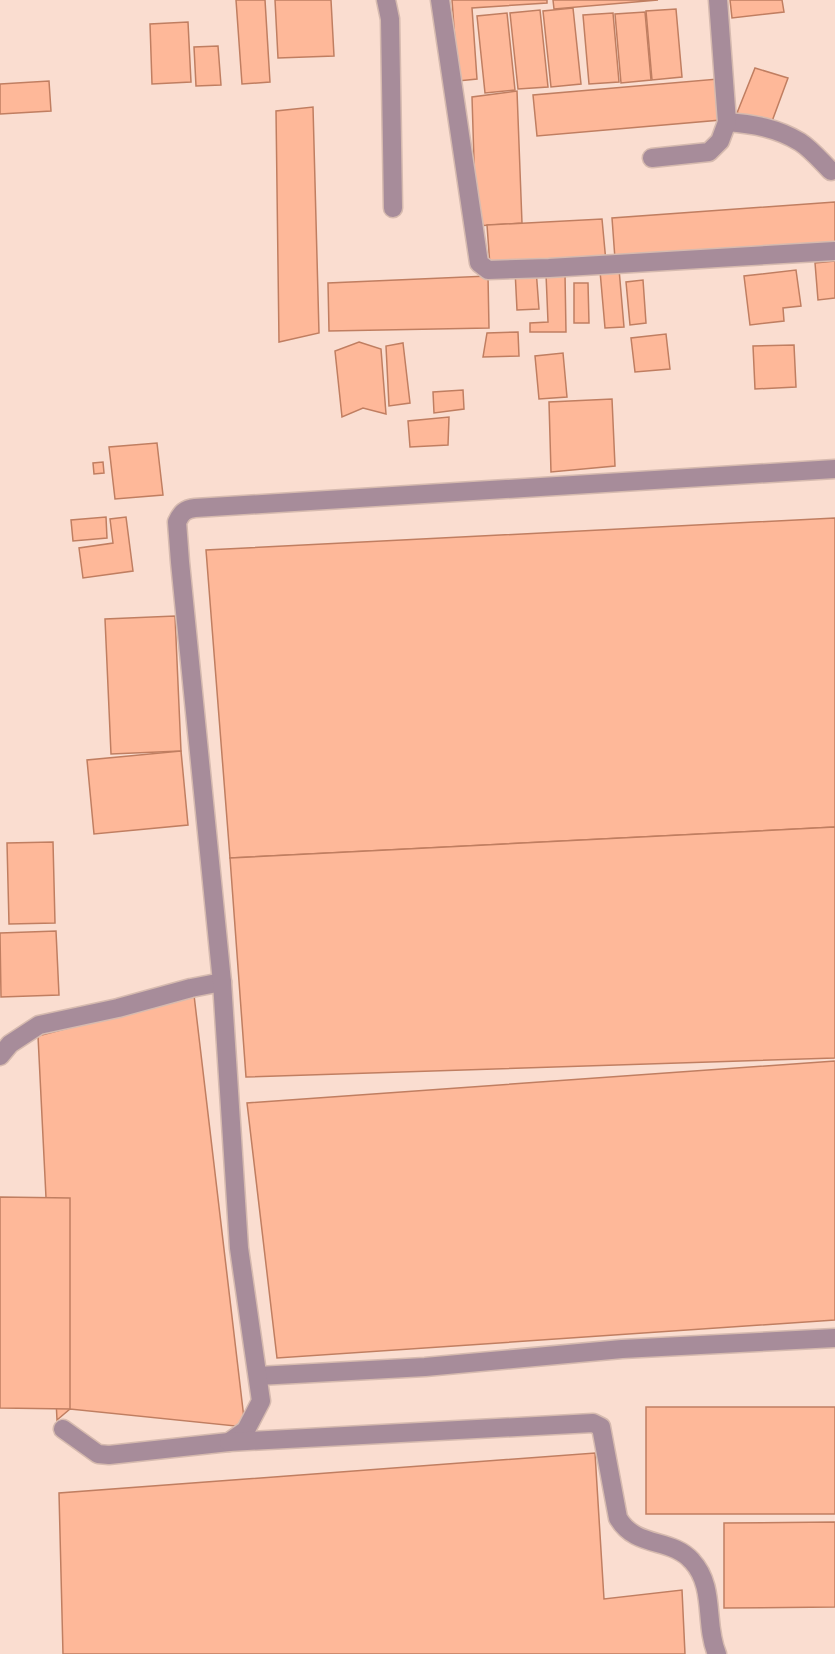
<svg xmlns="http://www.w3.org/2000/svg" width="835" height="1654" viewBox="0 0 835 1654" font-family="'Work Sans',sans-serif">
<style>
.building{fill:#feb899;stroke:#c07e61;stroke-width:1.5}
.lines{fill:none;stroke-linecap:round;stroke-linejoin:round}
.minor-casing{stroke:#d6baaf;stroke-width:21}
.minor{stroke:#a78c9a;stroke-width:18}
</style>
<rect width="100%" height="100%" fill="#faddd0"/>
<!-- building -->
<g class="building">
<polygon points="236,0 265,0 270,82 242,84"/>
<polygon points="275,0 331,0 334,56 278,58"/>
<polygon points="452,0 547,0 547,3 472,8 477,79 458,81"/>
<polygon points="553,0 658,0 554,9"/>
<polygon points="730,0 782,0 784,12 732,18"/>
<polygon points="573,8 581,84 551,87 543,11"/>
<polygon points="676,9 682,77 652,80 646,11"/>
<polygon points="540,10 548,87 518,89 510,13"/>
<polygon points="645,12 651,80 621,83 615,14"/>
<polygon points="507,13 515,90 485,93 477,16"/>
<polygon points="613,13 619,82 589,84 583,15"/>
<polygon points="188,22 191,82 152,84 150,24"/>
<polygon points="218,46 221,85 196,86 194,47"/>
<polygon points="755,68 788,78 771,124 737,113"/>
<polygon points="718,79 721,120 537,136 533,95"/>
<polygon points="49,81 51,111 0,114 0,84"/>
<polygon points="517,91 522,223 476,226 472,97"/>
<polygon points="313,107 319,333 279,342 276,111"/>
<polygon points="835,202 835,243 615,259 612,218"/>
<polygon points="602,219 606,262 490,266 487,225"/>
<polygon points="835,261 835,298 818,300 815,263"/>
<polygon points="536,269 539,309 517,310 515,270"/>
<polygon points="619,269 624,327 605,328 600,271"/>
<polygon points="796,270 801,306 783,308 784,321 750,325 744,276"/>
<polygon points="546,274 565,274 566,332 530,332 530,323 548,322"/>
<polygon points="488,276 489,328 329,331 328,283"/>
<polygon points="643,280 646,323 630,325 626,282"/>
<polygon points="574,283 588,283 589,323 574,323"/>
<polygon points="518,332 519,356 483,357 487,333"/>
<polygon points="666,334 670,369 635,372 631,338"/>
<polygon points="359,342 381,349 386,414 363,408 342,417 335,351"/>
<polygon points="403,343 410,403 389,406 386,346"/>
<polygon points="794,345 796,387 755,389 753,346"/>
<polygon points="563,353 567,397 539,399 535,356"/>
<polygon points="463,390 464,409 434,413 433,392"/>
<polygon points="612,399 615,466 551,472 549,402"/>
<polygon points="449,417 448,445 410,447 408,421"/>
<polygon points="157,443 163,495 115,499 109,447"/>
<polygon points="103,462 104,473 94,474 93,463"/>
<polygon points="106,517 107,538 73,541 71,520"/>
<polygon points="126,517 133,571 83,578 79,548 113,543 110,519"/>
<polygon points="835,518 835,827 230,858 206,550"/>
<polygon points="175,616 181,751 111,754 105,619"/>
<polygon points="181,751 188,825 94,834 87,760"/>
<polygon points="835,827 835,1058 246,1077 230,858"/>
<polygon points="53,842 55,923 9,924 7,843"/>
<polygon points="56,931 59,995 1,997 0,933"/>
<polygon points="194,995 245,1427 70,1409 57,1420 38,1036"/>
<polygon points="835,1061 835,1320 277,1358 247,1103"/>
<polygon points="0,1197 70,1198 70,1409 0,1408"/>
<rect x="646" y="1407" width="189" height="107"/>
<polygon points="595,1453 604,1599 682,1590 685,1654 63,1654 59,1493"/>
<polygon points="835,1522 835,1607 724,1608 724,1523"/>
</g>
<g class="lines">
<!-- minor casing -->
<g class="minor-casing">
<g id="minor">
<polyline points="386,0 390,19 393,208"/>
<polyline points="440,0 479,263 488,270 549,268 835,251"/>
<path d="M727,122c26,2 50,6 73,20 11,7 21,19 31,29"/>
<polyline points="652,158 709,152 720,141 727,122 718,0"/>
<polyline points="0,1056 10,1044 39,1025 118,1008 191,988 222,982"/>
<polyline points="258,1376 425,1367 622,1349 835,1338"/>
<path d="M63,1429l35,25 11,1 120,-13 17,-12 15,-29 -22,-153 -17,-266 -42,-420 -3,-40c4,-9 8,-13 18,-14l640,-39"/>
<path d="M229,1442l364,-19 8,4 17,91c18,31 53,19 74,43 24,26 12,63 25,93"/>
</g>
</g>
<!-- minor -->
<use href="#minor" class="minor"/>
</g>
</svg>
